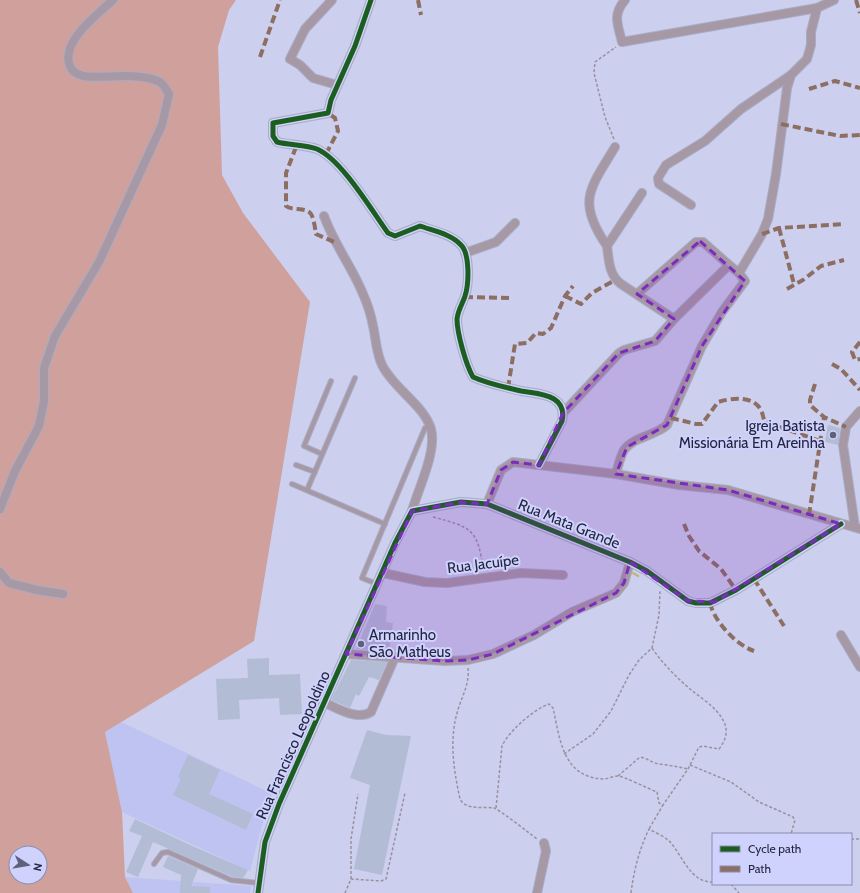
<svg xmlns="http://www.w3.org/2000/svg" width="860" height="893" viewBox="0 0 860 893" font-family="Cabin,sans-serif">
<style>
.built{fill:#bfc3f2}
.forest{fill:#cfa09c;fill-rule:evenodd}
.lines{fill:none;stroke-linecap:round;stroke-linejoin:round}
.stream{stroke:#c1b77d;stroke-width:2.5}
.building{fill:#b3bcd5}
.lane-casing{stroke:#a9acc4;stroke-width:6}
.street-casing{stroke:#a9acc4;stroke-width:10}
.path{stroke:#9a91a0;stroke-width:1.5;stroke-dasharray:3 2;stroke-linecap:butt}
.lane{stroke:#a798a6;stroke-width:4}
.street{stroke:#a798a6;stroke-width:8}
.quiet{stroke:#8d6e63;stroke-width:4;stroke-dasharray:8 4;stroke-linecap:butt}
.cycleway-casing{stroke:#ced2fc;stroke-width:8}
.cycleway{stroke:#1b5e20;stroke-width:5}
.marked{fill:#7b2cbf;fill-opacity:0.2;stroke:#7b2cbf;stroke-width:3;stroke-dasharray:8 5;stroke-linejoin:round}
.poi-dot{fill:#5e607c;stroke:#ced2fc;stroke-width:1.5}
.labels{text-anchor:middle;stroke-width:4;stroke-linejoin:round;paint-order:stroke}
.poi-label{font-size:15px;fill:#23253f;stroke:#ced2fc;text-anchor:end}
.street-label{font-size:15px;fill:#23253f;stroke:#ced2fc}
</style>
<rect width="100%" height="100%" fill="#cccfed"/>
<!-- built -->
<g class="built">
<polygon points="121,722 273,794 264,818 250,871 122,812 105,732"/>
<polygon points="125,877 251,886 250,893 133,893"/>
</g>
<!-- forest -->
<path class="forest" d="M0,0h236l-7,10 -11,37 4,128 21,38 67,89 -56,339 -149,91 17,80 3,65 8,16h-133zM16,853h24v24h-24z"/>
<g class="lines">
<!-- stream -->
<polyline class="stream" points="633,573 638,576"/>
</g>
<!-- building -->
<g class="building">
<polygon points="828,425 840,428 838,445 825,442"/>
<polygon points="375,604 387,606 386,622 393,623 389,652 356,649"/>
<polygon points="269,658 269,675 300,674 302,714 280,715 279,698 239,700 240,719 218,720 216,679 248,678 247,659"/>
<polygon points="351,660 387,662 379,680 369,677 359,696 356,694 350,708 331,700"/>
<polygon points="367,730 386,735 411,736 382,875 354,869 370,785 350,778"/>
<polygon points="188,755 220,770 209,794 253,814 246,830 173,795 181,779 178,777"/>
<polygon points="135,819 190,845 248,870 243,878 233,877 153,842 138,877 126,872 142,836 129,831"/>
<polygon points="168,856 198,869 191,886 210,887 210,893 180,893 181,875 163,867"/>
</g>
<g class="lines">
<!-- lane casing -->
<g class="lane-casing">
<g id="lane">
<polyline points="322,454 304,446 331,381"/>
<polyline points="296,465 315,472"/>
<polyline points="292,484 385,524"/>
<polyline points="307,490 355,378"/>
<polyline points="377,584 362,578 425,428"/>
<polyline points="154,864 162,853 168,852 231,880 259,883"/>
</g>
</g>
<!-- street casing -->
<g class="street-casing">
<g id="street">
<polyline points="332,0 305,29 290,59 300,65 313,78 337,85"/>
<path d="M371,0l-16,46 -24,54 -3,13 -55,10v13l4,6c12,3 29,3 40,7 25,11 55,62 71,84l7,3 25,-10c14,5 31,8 41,19 9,9 8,39 4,51 -2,7 -7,14 -8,23 0,14 9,46 16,58 15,7 32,10 48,14 11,2 23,2 33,8 8,5 10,13 8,22l-23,44"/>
<path d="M625,0c-13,15 -7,25 -3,42l195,-34"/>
<path d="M642,193l-35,53c2,15 2,29 14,38l53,35"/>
<polyline points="691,205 659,184 658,178 666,165 705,141 741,109 791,75"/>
<path d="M324,216c10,28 28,51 39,78 5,11 8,21 10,32 3,13 3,26 9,39 12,24 42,40 49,64 6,23 -13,60 -19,82"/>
<path d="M607,246c-31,-45 -17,-57 8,-99"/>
<polyline points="465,253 496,242 515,223"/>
<polyline points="637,294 696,242 703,242 729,265"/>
<polyline points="563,413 619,353 624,350 655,341 674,319 729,265 739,273"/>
<path d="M616,474c2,-7 4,-17 8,-24 9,-13 31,-14 43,-25l35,-79 20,-34 23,-31 -6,-8 23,-39 6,-15 8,-45 11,-86 4,-13 16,-16 4,-14v-13l6,-24 17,-8"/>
<polyline points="487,504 501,470 513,462 616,474 679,485 728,490 860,529"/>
<path d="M0,509l15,-38 24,-45 5,-25v-33l11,-32 44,-74 63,-137 7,-31c-2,-3 -5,-9 -9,-12 -25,-13 -70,1 -84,-9 -4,-2 -6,-6 -7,-10 -6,-23 29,-49 44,-63"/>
<polyline points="855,527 843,445 846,427 860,411"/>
<polyline points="0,572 9,583 37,590 63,594"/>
<polyline points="383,573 425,582 447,583 521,573 563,575"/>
<polyline points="841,635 860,667"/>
<polyline points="346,654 445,661 468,660 493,654 534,635 572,612 616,593 624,583 630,562"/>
<path d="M323,702c14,6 34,19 48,10l24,-55"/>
<polyline points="258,893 265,842 279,804 395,543 412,511 461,502 487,504 630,562 647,571 688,601 696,603 710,603 736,590 841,524"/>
<polyline points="537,893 546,851 544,843"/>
</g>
</g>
<!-- path -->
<g class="path">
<polyline points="614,139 605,117 594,73 595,62 616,47"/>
<path d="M433,517c38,10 45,12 50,52"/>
<path d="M652,648c11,16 23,28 38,41 11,9 26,18 33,31 6,10 3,20 -4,29l-16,-3 -4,1 -11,22 -25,36"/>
<path d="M468,668c2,16 -7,30 -11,45 -8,29 -3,58 3,86 6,12 24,7 34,9 6,2 35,25 43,31"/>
<polyline points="564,754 593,734 611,711 629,675 639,660 652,648 659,615 660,591"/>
<polyline points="690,765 731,782 759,802 793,817 795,820 791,834"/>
<path d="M618,776l22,-19c7,1 12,6 19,7 10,1 19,3 29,5"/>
<path d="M496,808l6,-62c6,-14 32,-37 47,-42l4,4c7,30 9,69 50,71 5,0 10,-3 15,-3 5,0 31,13 39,16l2,11 4,2 -14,24"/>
<polyline points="851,839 860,839"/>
<polyline points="351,879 351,839 358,794"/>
<polyline points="731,884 739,893"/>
<polyline points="345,893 351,879 381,881 386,879 405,793"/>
<path d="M631,893c3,-23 8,-43 18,-64 7,4 17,8 22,14 12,14 20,40 42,39"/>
</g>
<!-- lane -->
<use href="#lane" class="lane"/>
<!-- street -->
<use href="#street" class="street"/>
<!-- quiet -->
<g class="quiet">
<polyline points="418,0 421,15"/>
<polyline points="856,0 860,13"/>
<polyline points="260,57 280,0"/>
<polyline points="809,89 835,81 860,88"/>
<polyline points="781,124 840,136 860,135"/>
<path d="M296,147l-10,26v33c6,5 21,1 25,8 3,5 4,14 5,20l18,8"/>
<polyline points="326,154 338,131 335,118 328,113"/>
<polyline points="779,228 794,284"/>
<polyline points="762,234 779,228 843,224"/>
<polyline points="787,289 803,280 821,266 844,260"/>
<polyline points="565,296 581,304 592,293 615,280"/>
<polyline points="465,297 510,298"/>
<polyline points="860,342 852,352 855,360 860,359"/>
<polyline points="832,364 841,369 860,390"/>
<polyline points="815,384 810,400 810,405 824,417 846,427"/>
<polyline points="508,388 515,344 527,343 536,333 543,334 551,328 565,296 573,286"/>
<path d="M671,418l25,6h6l16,-22c13,-4 35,-7 43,8 2,4 2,8 4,12l55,19"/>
<polyline points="809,515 824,417"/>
<polyline points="684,524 689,536 699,551 721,569 736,590"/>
<polyline points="754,579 784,626"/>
<path d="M710,603c4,18 26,42 44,48"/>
</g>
<!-- cycleway casing -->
<g class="cycleway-casing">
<g id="cycleway">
<path d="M371,0l-16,46 -24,54 -3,13 -55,10v13l4,6c12,3 29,3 40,7 25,11 55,62 71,84l7,3 25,-10c14,5 31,8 41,19 9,9 8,39 4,51 -2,7 -7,14 -8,23 0,14 9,46 16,58 15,7 32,10 48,14 11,2 23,2 33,8 8,5 10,13 8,22l-23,44"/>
<polyline points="258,893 265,842 279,804 395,543 412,511 461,502 487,504 630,562 647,571 688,601 696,603 710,603 736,590 841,524"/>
</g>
</g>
<!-- cycleway -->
<use href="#cycleway" class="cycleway"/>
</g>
<!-- marked area -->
<path class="marked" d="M700,241l45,40 -43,65 -35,79 -40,22 -11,27 112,16 113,34 -126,78 -27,-1 -58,-39 -6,21 -8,10 -123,61 -25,6 -23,1 -99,-7 66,-143 49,-9 26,2 14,-34 12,-8 26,3 24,-52 56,-60 36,-12 19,-22 -37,-25z"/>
<!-- markers -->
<g class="poi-dot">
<circle cx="833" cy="435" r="4"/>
<circle cx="361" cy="644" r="4"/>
</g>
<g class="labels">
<!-- poi labels -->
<g class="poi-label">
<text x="825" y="431">Igreja Batista<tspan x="825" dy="17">Missionária Em Areinha</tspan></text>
<text x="369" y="640" text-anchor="start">Armarinho<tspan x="369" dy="17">São Matheus</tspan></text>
</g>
<!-- street labels -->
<g class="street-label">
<text transform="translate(569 524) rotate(22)" y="5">Rua Mata Grande</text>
<text transform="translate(483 564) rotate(-7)" y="5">Rua Jacuípe</text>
<text transform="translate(293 745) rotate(-66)" y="5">Rua Francisco Leopoldino</text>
</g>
</g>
<!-- legend -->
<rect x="712" y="833" width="140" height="52" fill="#ced2fc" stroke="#8a8db0"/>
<rect x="720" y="846" width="20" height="6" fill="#1b5e20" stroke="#8a8db0"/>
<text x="748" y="853" font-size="12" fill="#23253f">Cycle path</text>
<rect x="720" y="866" width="20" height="6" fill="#8d6e63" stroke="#8a8db0"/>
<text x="748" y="873" font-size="12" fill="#23253f">Path</text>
<!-- north arrow -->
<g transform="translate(28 865) rotate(102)"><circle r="19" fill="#ced2fc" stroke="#8a8db0"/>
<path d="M0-3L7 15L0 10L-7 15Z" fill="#5e607c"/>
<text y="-6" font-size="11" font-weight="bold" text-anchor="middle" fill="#23253f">N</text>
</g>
</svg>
